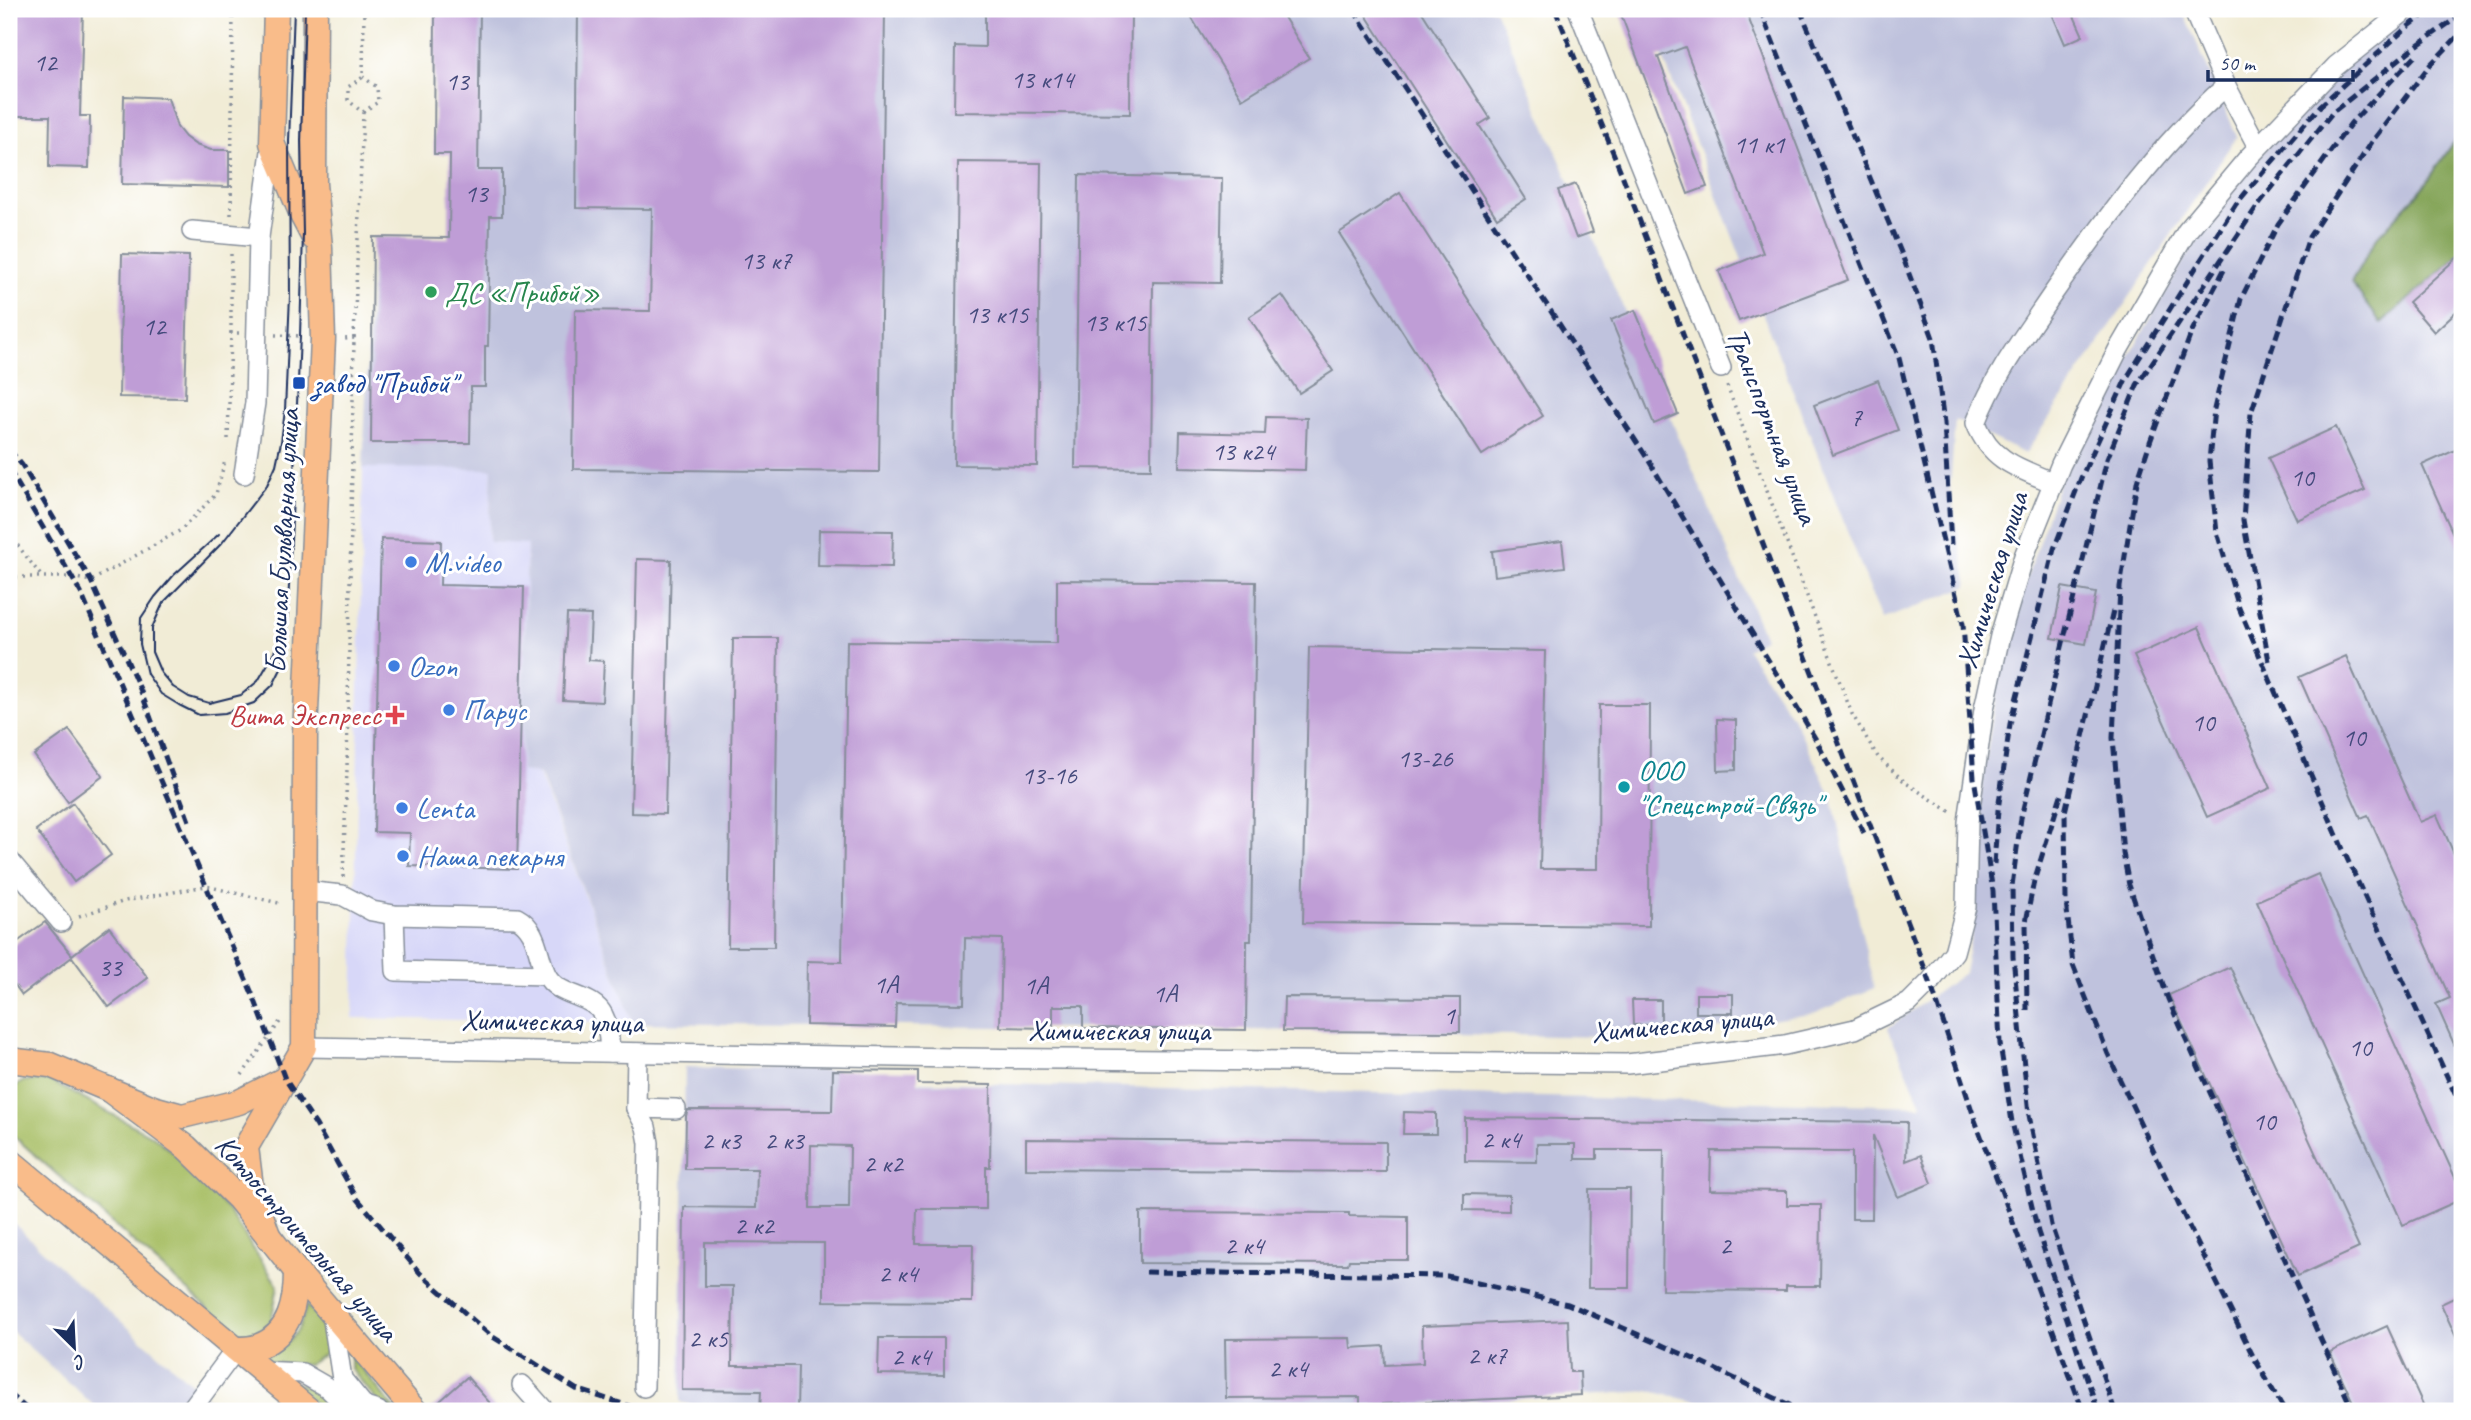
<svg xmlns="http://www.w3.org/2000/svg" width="2471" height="1420" viewBox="0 0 2471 1420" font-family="Caveat,sans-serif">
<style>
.built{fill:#d7d7f8}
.industrial{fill:#bfc2dd}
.green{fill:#a6bd62;stroke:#607660;stroke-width:2}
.forest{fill:#84a458;stroke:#506a5b;stroke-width:2}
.building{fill:#bf9dd6;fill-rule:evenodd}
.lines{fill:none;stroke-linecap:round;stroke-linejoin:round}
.minor-casing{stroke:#868e9a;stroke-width:22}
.major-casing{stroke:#868e9a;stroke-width:27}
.path{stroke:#868e9a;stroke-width:3.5;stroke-dasharray:2 5;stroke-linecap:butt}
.minor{stroke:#fff;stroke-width:19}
.major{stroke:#f9bc8a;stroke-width:24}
.tram{stroke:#1b2f5e;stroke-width:2}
.rail{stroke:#1b2f5e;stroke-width:5;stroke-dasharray:10 5;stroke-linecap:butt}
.leisure-dot{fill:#2e9e5b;stroke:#fff;stroke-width:2.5}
.transit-dot{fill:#1a4fb4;stroke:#fff;stroke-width:2.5}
.shop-dot{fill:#3f7fe0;stroke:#fff;stroke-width:2.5}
.health-dot{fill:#e0444e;stroke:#fff;stroke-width:2.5}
.culture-dot{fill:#0f9aa8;stroke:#fff;stroke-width:2.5}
.labels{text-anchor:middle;stroke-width:6;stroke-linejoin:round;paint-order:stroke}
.number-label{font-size:26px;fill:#444a7c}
.leisure-label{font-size:30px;fill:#27864d;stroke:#fff;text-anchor:start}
.transit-label{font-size:30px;fill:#164399;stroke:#fff;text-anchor:start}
.street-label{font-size:30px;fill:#1b2f5e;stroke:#fff}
.shop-label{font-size:30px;fill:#366cbe;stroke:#fff;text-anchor:start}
.health-label{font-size:30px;fill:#be3a42;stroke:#fff;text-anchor:end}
.culture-label{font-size:30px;fill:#0d838f;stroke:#fff;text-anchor:start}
</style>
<rect width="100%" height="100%" fill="#fff"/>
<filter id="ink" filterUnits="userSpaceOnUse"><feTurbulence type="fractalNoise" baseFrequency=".0143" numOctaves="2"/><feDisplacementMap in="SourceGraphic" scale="14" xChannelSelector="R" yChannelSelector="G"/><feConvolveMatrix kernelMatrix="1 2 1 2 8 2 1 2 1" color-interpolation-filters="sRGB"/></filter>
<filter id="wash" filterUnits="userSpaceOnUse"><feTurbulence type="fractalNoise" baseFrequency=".00686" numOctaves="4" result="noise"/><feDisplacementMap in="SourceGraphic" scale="28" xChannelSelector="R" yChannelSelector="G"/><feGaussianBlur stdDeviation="1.57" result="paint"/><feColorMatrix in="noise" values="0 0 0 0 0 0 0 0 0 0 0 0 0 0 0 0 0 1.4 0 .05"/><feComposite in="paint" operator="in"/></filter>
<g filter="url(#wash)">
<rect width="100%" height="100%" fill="#f1ecd6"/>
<!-- built -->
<polygon class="built" points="363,468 492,468 489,542 527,543 521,771 539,774 633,1023 353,1018"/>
<!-- industrial -->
<g class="industrial">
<polygon points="435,9 1495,9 1765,638 1747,649 1796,723 1832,798 1874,988 1816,1013 1658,1038 1249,1030 633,1023 540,774 521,771 527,544 489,542 492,469 363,468 373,237 449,238 450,154 434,154"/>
<polygon points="1644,9 2182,9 2237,136 2025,454 1955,420 1950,489 1968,586 1882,620"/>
<polygon points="2414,9 2462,9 2462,1411 1733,1411 1651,1391 1378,1407 1239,1411 711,1411 680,1402 685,1067 906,1072 916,1082 1922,1106 1888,1028 1964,973 1972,931 1972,850 2003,649 2061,476 2185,258 2258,157 2336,73"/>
<polygon points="9,1219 66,1273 223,1411 100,1411 9,1329"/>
</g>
<!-- green -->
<g class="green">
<polygon points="24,1081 50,1081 153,1136 188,1164 228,1210 278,1286 271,1322 255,1334 238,1335 9,1132 9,1090"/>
<path d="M306,1305l20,20 6,24 -24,16 -35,-2 -12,-8c28,-11 39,-19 45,-50z"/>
<polygon points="351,1355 396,1411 382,1407 351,1369"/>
<polygon points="287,1380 313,1389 337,1411 324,1411"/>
</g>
<!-- forest -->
<polygon class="forest" points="2462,130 2462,253 2381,323 2351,282 2377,237 2423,188"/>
<g id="blocks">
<!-- building -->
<g class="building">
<polygon points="9,9 83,9 80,116 90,116 89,168 49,167 50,116 9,116"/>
<polygon points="435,9 480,9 478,170 502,170 502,216 490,216 488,346 485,346 485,387 471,387 470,443 371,443 373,237 449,238 450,154 434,154"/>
<polygon points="578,9 885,9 879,472 573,469 575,310 650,311 652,209 576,208"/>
<polygon points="985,9 1131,9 1130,114 954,112 955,46 985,47"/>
<polygon points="1186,9 1279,9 1309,58 1242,99"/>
<polygon points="1362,9 1420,9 1490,118 1479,125 1526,199 1497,218"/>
<polygon points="1619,9 1745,9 1848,280 1739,321 1719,271 1763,253 1685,47 1658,57 1707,187 1688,194"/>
<polygon points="2050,9 2071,9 2083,36 2065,44"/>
<polygon points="124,96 168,98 177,127 185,137 196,145 211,150 229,150 229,187 122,184"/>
<polygon points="958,162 1041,163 1037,466 954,465"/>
<polygon points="1079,175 1222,178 1220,283 1153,282 1151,469 1075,468"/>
<polygon points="1576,184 1593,232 1576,238 1558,190"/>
<polygon points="1400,193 1543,416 1482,455 1339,233"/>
<polygon points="2462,253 2462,306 2434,332 2408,302"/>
<polygon points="122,254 189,256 185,398 119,397"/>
<polygon points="1282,295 1333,371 1299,393 1249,317"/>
<polygon points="1635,310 1678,414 1654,424 1611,320"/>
<polygon points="1878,380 1898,430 1833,455 1814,405"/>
<polygon points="1266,417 1307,418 1305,470 1179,467 1180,432 1265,434"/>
<polygon points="2336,427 2365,490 2297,520 2268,458"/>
<polygon points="2462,447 2462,554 2422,465"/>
<polygon points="819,530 893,531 892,567 818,566"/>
<polygon points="381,539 441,541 440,585 524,587 517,869 409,866 410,833 374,832"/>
<polygon points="1562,541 1565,567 1495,576 1492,551"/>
<polygon points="637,559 671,560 665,814 631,813"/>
<polygon points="1057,580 1256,582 1251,941 1247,941 1246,1030 1083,1028 1083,1006 1053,1006 1053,1028 1000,1027 1002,939 965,938 964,1004 896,1003 895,1027 806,1025 807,961 842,962 847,641 1057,643"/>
<polygon points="2062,587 2096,593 2086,644 2052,638"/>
<polygon points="567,614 591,615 589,660 604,661 602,702 563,700"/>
<polygon points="2199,627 2271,788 2207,817 2134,656"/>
<polygon points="733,638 778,638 774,947 728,947"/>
<polygon points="1309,647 1545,651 1540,869 1598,869 1599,705 1650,705 1649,926 1303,923"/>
<polygon points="2346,656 2420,822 2437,815 2462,872 2462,1062 2436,1004 2450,998 2368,815 2361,818 2299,677"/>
<polygon points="1717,719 1736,720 1736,770 1718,771"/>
<polygon points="69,730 103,776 68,802 34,755"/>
<polygon points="73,803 111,855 74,882 36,830"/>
<polygon points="2318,874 2462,1193 2462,1199 2403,1225 2257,901"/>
<polygon points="45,922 72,955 109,927 148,978 109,1007 72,957 22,995 9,977 9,948"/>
<polygon points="2230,967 2359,1248 2298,1276 2169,995"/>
<rect x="1696" y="994" width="37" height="19"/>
<polygon points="1284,997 1460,998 1460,1032 1283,1031"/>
<polygon points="1632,1000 1661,1000 1661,1025 1633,1025"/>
<path d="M833,1070l85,1v13l73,1 -1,82h-4v42h-69l-1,35h57l-1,58 -148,-1v-58l-119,-1v44h28l-1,80h66l-1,45h-37l1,-20 -79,-1 2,-183 72,1 1,-39h-72l1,-53 2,-6 144,1zM811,1145l39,1 -1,62h-39z"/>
<polygon points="1404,1112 1436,1113 1436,1134 1403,1134"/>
<polygon points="1465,1118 1907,1122 1906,1161 1921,1155 1932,1183 1898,1197 1873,1135 1872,1219 1852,1219 1852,1152 1711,1151 1710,1190 1787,1191 1787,1205 1821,1205 1820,1286 1786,1286 1786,1291 1662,1290 1664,1150 1597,1150 1597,1159 1575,1159 1575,1144 1537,1144 1537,1162 1465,1161"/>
<polygon points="1026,1139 1386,1142 1386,1172 1026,1169"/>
<polygon points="1589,1189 1630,1189 1629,1288 1588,1288"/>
<polygon points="1464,1194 1509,1195 1509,1211 1464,1210"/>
<polygon points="1140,1212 1349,1213 1349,1216 1408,1217 1408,1260 1349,1260 1348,1264 1140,1263"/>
<polygon points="2462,1294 2462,1350 2441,1304"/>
<polygon points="1568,1320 1570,1372 1580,1372 1581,1395 1360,1405 1360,1397 1226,1398 1225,1339 1350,1338 1351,1348 1384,1346 1385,1365 1423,1363 1422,1326"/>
<polygon points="2387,1326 2426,1411 2357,1411 2330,1352"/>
<polygon points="879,1338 944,1338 944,1375 878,1374"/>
<polygon points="467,1377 497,1411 429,1411 430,1410"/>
</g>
</g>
</g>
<g filter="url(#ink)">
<use href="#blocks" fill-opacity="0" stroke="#868e9a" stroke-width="2"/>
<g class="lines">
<!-- minor casing -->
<g class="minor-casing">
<g id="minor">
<polyline points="1578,9 1721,368"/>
<polyline points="2193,9 2226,86 2258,147"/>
<polyline points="192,231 259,237"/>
<polyline points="244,474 255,403 259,237 272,144"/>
<path d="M2054,483c-36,-15 -63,-22 -78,-60 18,-47 48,-87 76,-128 52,-74 106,-149 174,-209"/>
<polyline points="9,860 61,922"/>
<path d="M304,891l38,4 30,16 22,4 123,3c21,11 20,37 29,56 11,24 46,19 57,41 6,11 6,25 7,37"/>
<polyline points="394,915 396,971 546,975"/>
<polyline points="304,1047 956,1058 1627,1064 1785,1045 1855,1029 1909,1003 1930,982 1954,952 1966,907 1968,822 1984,709 2000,636 2024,556 2061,464 2118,350 2187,231 2248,158 2336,66 2407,9"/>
<polyline points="637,1053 636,1108 646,1127 649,1143 644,1387"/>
<polyline points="636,1108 676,1109"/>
<polyline points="332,1314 342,1379 365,1407 378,1411"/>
<polyline points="261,1371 302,1373 328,1388 351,1411"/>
<polyline points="522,1385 545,1411"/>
<polyline points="190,1411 236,1349"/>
</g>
</g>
<!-- major casing -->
<g class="major-casing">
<g id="major">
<polyline points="276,9 272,143 303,217 314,238"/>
<polyline points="9,1060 50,1065 153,1108 182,1116 239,1102 285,1079"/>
<polyline points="108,1089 186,1147 239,1199 296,1271 415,1411"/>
<polyline points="9,1160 310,1411"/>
<polyline points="269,1238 251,1187 246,1147 304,1047 305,733 323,339 320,247 314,184 315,9"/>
<path d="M236,1349c7,0 16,0 23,-3 32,-12 37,-45 37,-75"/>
</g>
</g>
<!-- path -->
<g class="path">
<polyline points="363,112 378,102 377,87 363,77"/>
<polyline points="231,215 233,9"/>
<polyline points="231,333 231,251"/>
<polyline points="275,335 302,336"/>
<polyline points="354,338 363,113 348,100 348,87 363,77 364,9"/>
<polyline points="1727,386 1852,714 1878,757 1906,783 1951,812"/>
<polyline points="228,439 231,333 239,333"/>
<polyline points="9,534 42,577"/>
<polyline points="9,577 71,577 91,581 181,530 216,494 225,461"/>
<polyline points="343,877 347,769 354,338 345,339"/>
<polyline points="79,916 125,901 206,886 283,904"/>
<polyline points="242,1075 282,1019"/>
</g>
<!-- minor -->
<use href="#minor" class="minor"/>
<!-- major -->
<use href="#major" class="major"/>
<!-- tram -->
<g class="tram">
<polyline points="294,9 289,141 290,296 285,410 281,442 276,465 267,485 222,543 163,603 152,628 152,652 161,673 173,687 189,697 209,703 241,695 258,681 287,631 300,336 303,233 301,141 305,9"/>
<polyline points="219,534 174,575 155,597 141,618 140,644 147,674 161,694 179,705 199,715 225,713 254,703 273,685 283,665 285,642"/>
</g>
<!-- rail -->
<g class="rail">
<polyline points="1353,9 1649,461 1815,738 1865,835"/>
<polyline points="1555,9 1623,177 1930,982 1975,1120 2083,1411"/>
<polyline points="1760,9 1899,358 1963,624 1974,778 1993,891 2000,1044 2012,1122 2038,1232 2098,1411"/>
<polyline points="1800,9 1902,255 1933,338 1944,423 1951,545"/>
<polyline points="2415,56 2351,123 2278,224 2241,299 2214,409 2209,461 2217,532 2239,608 2345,854 2462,1109"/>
<polyline points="2224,270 2192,331 2150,442 2137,482 2120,587 2113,738 2123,853 2129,885 2168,999 2353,1411"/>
<polyline points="9,449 22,465 91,581 140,689 189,821"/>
<polyline points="9,469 81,593 254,998 285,1079 316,1125 356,1197 420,1273 490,1335 576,1389 645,1411"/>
<polyline points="2113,611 2065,812 2066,901 2073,965 2108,1054 2183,1214 2253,1356 2285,1411"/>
<polyline points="2269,661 2243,520 2251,413 2309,237 2374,139 2429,66 2462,32"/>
<polyline points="1994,864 1998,810 2010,724 2054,549 2081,478 2126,379 2236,204 2321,105 2404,30 2432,9"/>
<polyline points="2027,1010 2026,922 2034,881 2061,795"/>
<polyline points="1146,1272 1447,1276 1568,1304 1694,1359 1802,1411"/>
<polyline points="9,1393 29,1411"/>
<polyline points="2115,1411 2051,1225 2029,1115 2013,957 2012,886 2021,818 2107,459 2137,385 2258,205 2332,113 2412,49 2462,14"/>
</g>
</g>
</g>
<!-- markers -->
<circle class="leisure-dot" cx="431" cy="292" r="7"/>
<rect class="transit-dot" x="292" y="376" width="14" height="14" rx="3.5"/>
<g class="shop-dot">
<circle cx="411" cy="562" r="7"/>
<circle cx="394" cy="666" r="7"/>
<circle cx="449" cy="710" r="7"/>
<circle cx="402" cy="808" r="7"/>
<circle cx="403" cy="856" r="7"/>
</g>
<path class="health-dot" d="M391.5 704.5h7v7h7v7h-7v7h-7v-7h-7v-7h7z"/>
<circle class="culture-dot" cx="1624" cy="787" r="7"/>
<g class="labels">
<!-- number labels -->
<g class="number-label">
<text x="45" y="71">12</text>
<text x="1042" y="88">13 к14</text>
<text x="457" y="90">13</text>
<text x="1759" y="153">11 к1</text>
<text x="476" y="202">13</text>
<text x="766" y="269">13 к7</text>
<text x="997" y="323">13 к15</text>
<text x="1115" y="331">13 к15</text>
<text x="154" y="335">12</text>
<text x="1856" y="426">7</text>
<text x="1243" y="460">13 к24</text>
<text x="2302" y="486">10</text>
<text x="2203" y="731">10</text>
<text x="2354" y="746">10</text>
<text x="1425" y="767">13-26</text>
<text x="1049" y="784">13-16</text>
<text x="110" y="976">33</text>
<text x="886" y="993">1А</text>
<text x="1036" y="994">1А</text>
<text x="1165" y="1002">1А</text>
<text x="1449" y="1024">1</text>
<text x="2360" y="1056">10</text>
<text x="2264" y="1130">10</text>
<text x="1501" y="1148">2 к4</text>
<text x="721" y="1149">2 к3</text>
<text x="784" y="1149">2 к3</text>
<text x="883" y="1172">2 к2</text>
<text x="754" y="1234">2 к2</text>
<text x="1244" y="1254">2 к4</text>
<text x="1725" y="1254">2</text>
<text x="898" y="1282">2 к4</text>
<text x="708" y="1347">2 к5</text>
<text x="1487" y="1364">2 к7</text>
<text x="911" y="1365">2 к4</text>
<text x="1288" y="1377">2 к4</text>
</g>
<!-- leisure labels -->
<g class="leisure-label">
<text x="445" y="302">ДC «Прибой»</text>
</g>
<!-- transit labels -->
<g class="transit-label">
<text x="313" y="393">завод "Прибой"</text>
</g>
<!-- street labels -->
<g class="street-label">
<text transform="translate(1773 426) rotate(69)" y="10">Транспортная улица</text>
<text transform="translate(282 541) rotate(-87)" y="10">Большая Бульварная улица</text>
<text transform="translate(1992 580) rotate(-73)" y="10">Химическая улица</text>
<text transform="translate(552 1021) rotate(1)" y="10">Химическая улица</text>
<text transform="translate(1682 1024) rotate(-5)" y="10">Химическая улица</text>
<text x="1119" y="1040">Химическая улица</text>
<text transform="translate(307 1238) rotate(49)" y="10">Котлостроительная улица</text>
</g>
<!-- shop labels -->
<g class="shop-label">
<text x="425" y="572">M.video</text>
<text x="408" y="676">Ozon</text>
<text x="463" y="720">Парус</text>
<text x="416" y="818">Lenta</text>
<text x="417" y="866">Наша пекарня</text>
</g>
<!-- health labels -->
<g class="health-label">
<text x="381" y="725">Вита Экспресс</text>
</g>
<!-- culture labels -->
<g class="culture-label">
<text x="1638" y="780">ООО<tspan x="1638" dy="34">"Спецстрой-Связь"</tspan></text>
</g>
</g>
<!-- margin -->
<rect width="2471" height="1420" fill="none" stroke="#fff" stroke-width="35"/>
<!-- north arrow -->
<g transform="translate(74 1347) rotate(156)" stroke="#ffffff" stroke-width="5" paint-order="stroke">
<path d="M0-5L12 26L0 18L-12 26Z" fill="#1b2f5e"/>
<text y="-10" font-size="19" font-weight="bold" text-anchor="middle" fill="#1b2f5e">С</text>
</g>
<!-- scale -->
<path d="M2208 70v10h145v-10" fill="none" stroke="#1b2f5e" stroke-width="3.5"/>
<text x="2219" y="70" font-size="21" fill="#1b2f5e" stroke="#ffffff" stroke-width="5" paint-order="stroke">50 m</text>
</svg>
